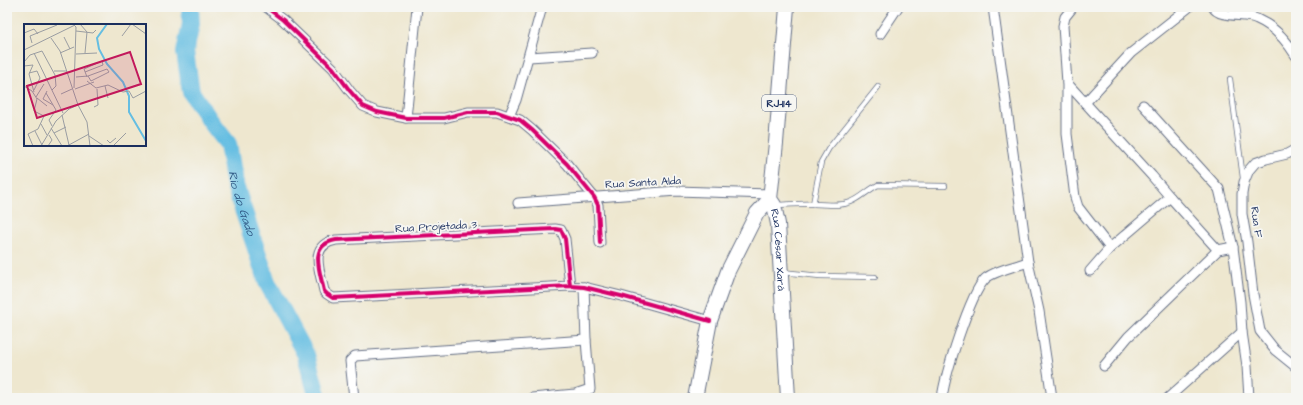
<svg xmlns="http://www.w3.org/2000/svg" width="1303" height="405" viewBox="0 0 1303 405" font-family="'Architects Daughter',sans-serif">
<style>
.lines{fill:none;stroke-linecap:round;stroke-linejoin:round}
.river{stroke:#65bee2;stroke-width:18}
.lane-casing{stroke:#656f86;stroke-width:6}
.street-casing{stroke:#656f86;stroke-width:11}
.primary-casing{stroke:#656f86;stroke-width:16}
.lane{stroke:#fff;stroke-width:4.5}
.street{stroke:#fff;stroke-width:9}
.primary{stroke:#fff;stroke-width:14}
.cycleway-casing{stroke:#f6f6f2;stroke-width:6}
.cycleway{stroke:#d6006c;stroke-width:4}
.labels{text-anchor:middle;stroke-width:3.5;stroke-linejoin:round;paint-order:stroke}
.shield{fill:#f6f6f2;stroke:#5d6b8a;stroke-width:1}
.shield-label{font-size:10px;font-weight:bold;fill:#1b2f5e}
.street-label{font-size:11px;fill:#1b2f5e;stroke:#f6f6f2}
.water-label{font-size:12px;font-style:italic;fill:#315a86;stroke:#f6f6f2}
.inset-river{fill:none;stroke:#65bee2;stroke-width:2}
.inset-road{fill:none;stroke:#9a9da2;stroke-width:1}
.view{fill:#c2185b;fill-opacity:0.15;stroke:#c2185b;stroke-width:2}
.inset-edge{fill:none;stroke:#1b2f5e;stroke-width:2}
</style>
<rect width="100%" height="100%" fill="#f6f6f2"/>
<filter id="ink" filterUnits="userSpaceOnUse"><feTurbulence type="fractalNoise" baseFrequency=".025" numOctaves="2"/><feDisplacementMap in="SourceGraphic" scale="8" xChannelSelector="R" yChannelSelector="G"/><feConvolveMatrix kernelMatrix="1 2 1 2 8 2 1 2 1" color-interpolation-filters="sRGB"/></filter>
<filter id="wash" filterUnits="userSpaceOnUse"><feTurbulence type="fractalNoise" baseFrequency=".012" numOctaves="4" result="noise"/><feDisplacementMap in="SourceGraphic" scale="16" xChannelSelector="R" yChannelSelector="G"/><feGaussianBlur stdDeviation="0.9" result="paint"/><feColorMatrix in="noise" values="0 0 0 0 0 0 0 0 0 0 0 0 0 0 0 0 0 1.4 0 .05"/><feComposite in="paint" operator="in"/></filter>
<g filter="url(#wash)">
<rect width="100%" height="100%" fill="#eee7cf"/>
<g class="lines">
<!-- river -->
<path class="river" id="s1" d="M190,7l1,17 -6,28 6,40 20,30 17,22 7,41 32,97 39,73 12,43"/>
</g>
</g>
<g filter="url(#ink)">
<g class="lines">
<!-- lane casing -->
<g class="lane-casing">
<g id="lane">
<polyline points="1230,79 1243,178"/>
<polyline points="813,204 821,162 829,148 878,87"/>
<path d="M776,205c13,0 25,-2 38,-1 13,0 25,3 37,-2 10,-4 17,-12 27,-17l67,1"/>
<polyline points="782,272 820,276 875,277"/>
</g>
</g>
<!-- street casing -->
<g class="street-casing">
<g id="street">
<polyline points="266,7 283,20 333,68 350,91 363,106 377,112 406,118 444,118 468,112 497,112 520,120 532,130 567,164 594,197 598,205 600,243"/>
<polyline points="993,7 1028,262 1039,311 1052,398"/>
<polyline points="1073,7 1065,17 1063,26 1067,83 1067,134 1075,197 1078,207 1110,248"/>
<path d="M1213,7c6,12 33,6 44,12 16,7 30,22 39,37"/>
<polyline points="880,34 898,7"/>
<polyline points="529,57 592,53"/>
<polyline points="1067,83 1152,176 1170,197 1110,248 1090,271"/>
<polyline points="1085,103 1131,53 1188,8"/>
<polyline points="1143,105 1219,189 1233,247 1240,302 1242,332 1247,366 1249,398"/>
<polyline points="509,116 516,100 542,7"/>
<polyline points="406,118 417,7"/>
<polyline points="1296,149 1287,154 1266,159 1255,163 1249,170 1244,182 1242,194 1242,214 1247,242 1253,294 1260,331 1275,350 1296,367"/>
<polyline points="1170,197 1218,250"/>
<polyline points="518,203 677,191 770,194"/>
<path d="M570,286l-5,-47 -4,-9 -6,-1 -219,11c-28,5 -16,31 -12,51l3,3 6,4 237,-12 14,1 37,9 89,25"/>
<polyline points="1104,366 1128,337 1218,250 1233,247"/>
<polyline points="354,398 350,361 355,356 586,340"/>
<polyline points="532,398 575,394 590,389 586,340 584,287"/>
<path d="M942,398c3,-23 28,-104 43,-119 8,-8 32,-13 43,-17"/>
<polyline points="1168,398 1242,332"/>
</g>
</g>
<!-- primary casing -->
<g class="primary-casing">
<g id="primary">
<path id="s2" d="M787,7l-11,136 -6,56 4,6 4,19 10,174"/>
<polyline points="695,398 710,321 728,271 757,213 770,199"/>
</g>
</g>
<!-- lane -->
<use href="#lane" class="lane"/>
<!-- street -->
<use href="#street" class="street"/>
<!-- primary -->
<use href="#primary" class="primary"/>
<!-- cycleway casing -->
<g class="cycleway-casing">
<g id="cycleway">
<polyline points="266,7 283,20 333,68 350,91 363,106 377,112 406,118 444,118 468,112 497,112 520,120 532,130 567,164 594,197 598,205 600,243"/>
<path d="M570,286l-5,-47 -4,-9 -6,-1 -219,11c-28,5 -16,31 -12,51l3,3 6,4 237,-12 14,1 37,9 89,25"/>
</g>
</g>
<!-- cycleway -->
<use href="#cycleway" class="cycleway"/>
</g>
</g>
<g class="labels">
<!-- shield labels -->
<rect class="shield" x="762" y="95" width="34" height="16" rx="3"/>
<g class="shield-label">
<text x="779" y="107">RJ-114</text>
</g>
<!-- street labels -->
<g class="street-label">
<text transform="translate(643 182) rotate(-3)" y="4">Rua Santa Alda</text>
<text transform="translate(1257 222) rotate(82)" y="4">Rua F</text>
<text transform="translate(436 226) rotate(-3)" y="4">Rua Projetada 3</text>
<text dy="4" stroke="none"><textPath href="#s2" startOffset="245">Rua César Xará</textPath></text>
</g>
<!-- water labels -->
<g class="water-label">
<text dy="4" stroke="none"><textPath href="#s1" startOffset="211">Rio do Gado</textPath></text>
</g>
</g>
<!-- overview -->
<g transform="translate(24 24)">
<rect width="122" height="122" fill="#eee7cf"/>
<path class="inset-river" d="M83,0l-10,14 2,11 8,15 16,18 6,14v16l17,29"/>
<path class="inset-road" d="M56,0l7,8 -2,21M108,0l14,10M50,1l2,2 -2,61M52,7l17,2 3,-3M0,9l10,-4 4,5M98,12l9,-12M40,13l6,12M27,14l9,13 18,54 9,17 3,24M8,19l-2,-7 27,-11M0,26l51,-25M10,29l29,60M36,29l14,-6M52,30l21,-1M0,38l6,-7 12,-4 13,24 1,11 -4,4M0,42l9,-1 -4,9 5,18M30,47h13M61,48l18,-7 -1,-4 -18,8 3,8M5,49l8,-2 3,7 -6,12M52,53l12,-1 19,-7 2,3 -18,9 -3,-5M63,57l9,7 12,-3 15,7 6,-1 4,7 13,-7M0,62l8,5 5,8 -3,12 10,5 -6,13 -10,5 5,12M81,62l3,12M51,65l19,-7M23,67l-4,8 10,6M22,69l10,17 -7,10 3,6M37,70l11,-5M12,73l8,-13M13,74l10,8M70,83l4,-2 -1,-16M38,91l7,30M17,100l6,11M27,104l11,18M11,107l7,14M30,109l12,-6M65,112l15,10M83,116l3,3 6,-5M17,122l15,-25 13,-12 9,-4M24,122l4,-6 -3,-5M43,122l22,-12M89,122l13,-13"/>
<path class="view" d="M106,28l11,32 -104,34 -10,-32z"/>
<rect width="122" height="122" class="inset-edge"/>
</g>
<!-- margin -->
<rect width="1303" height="405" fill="none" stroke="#f6f6f2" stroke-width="24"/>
</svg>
